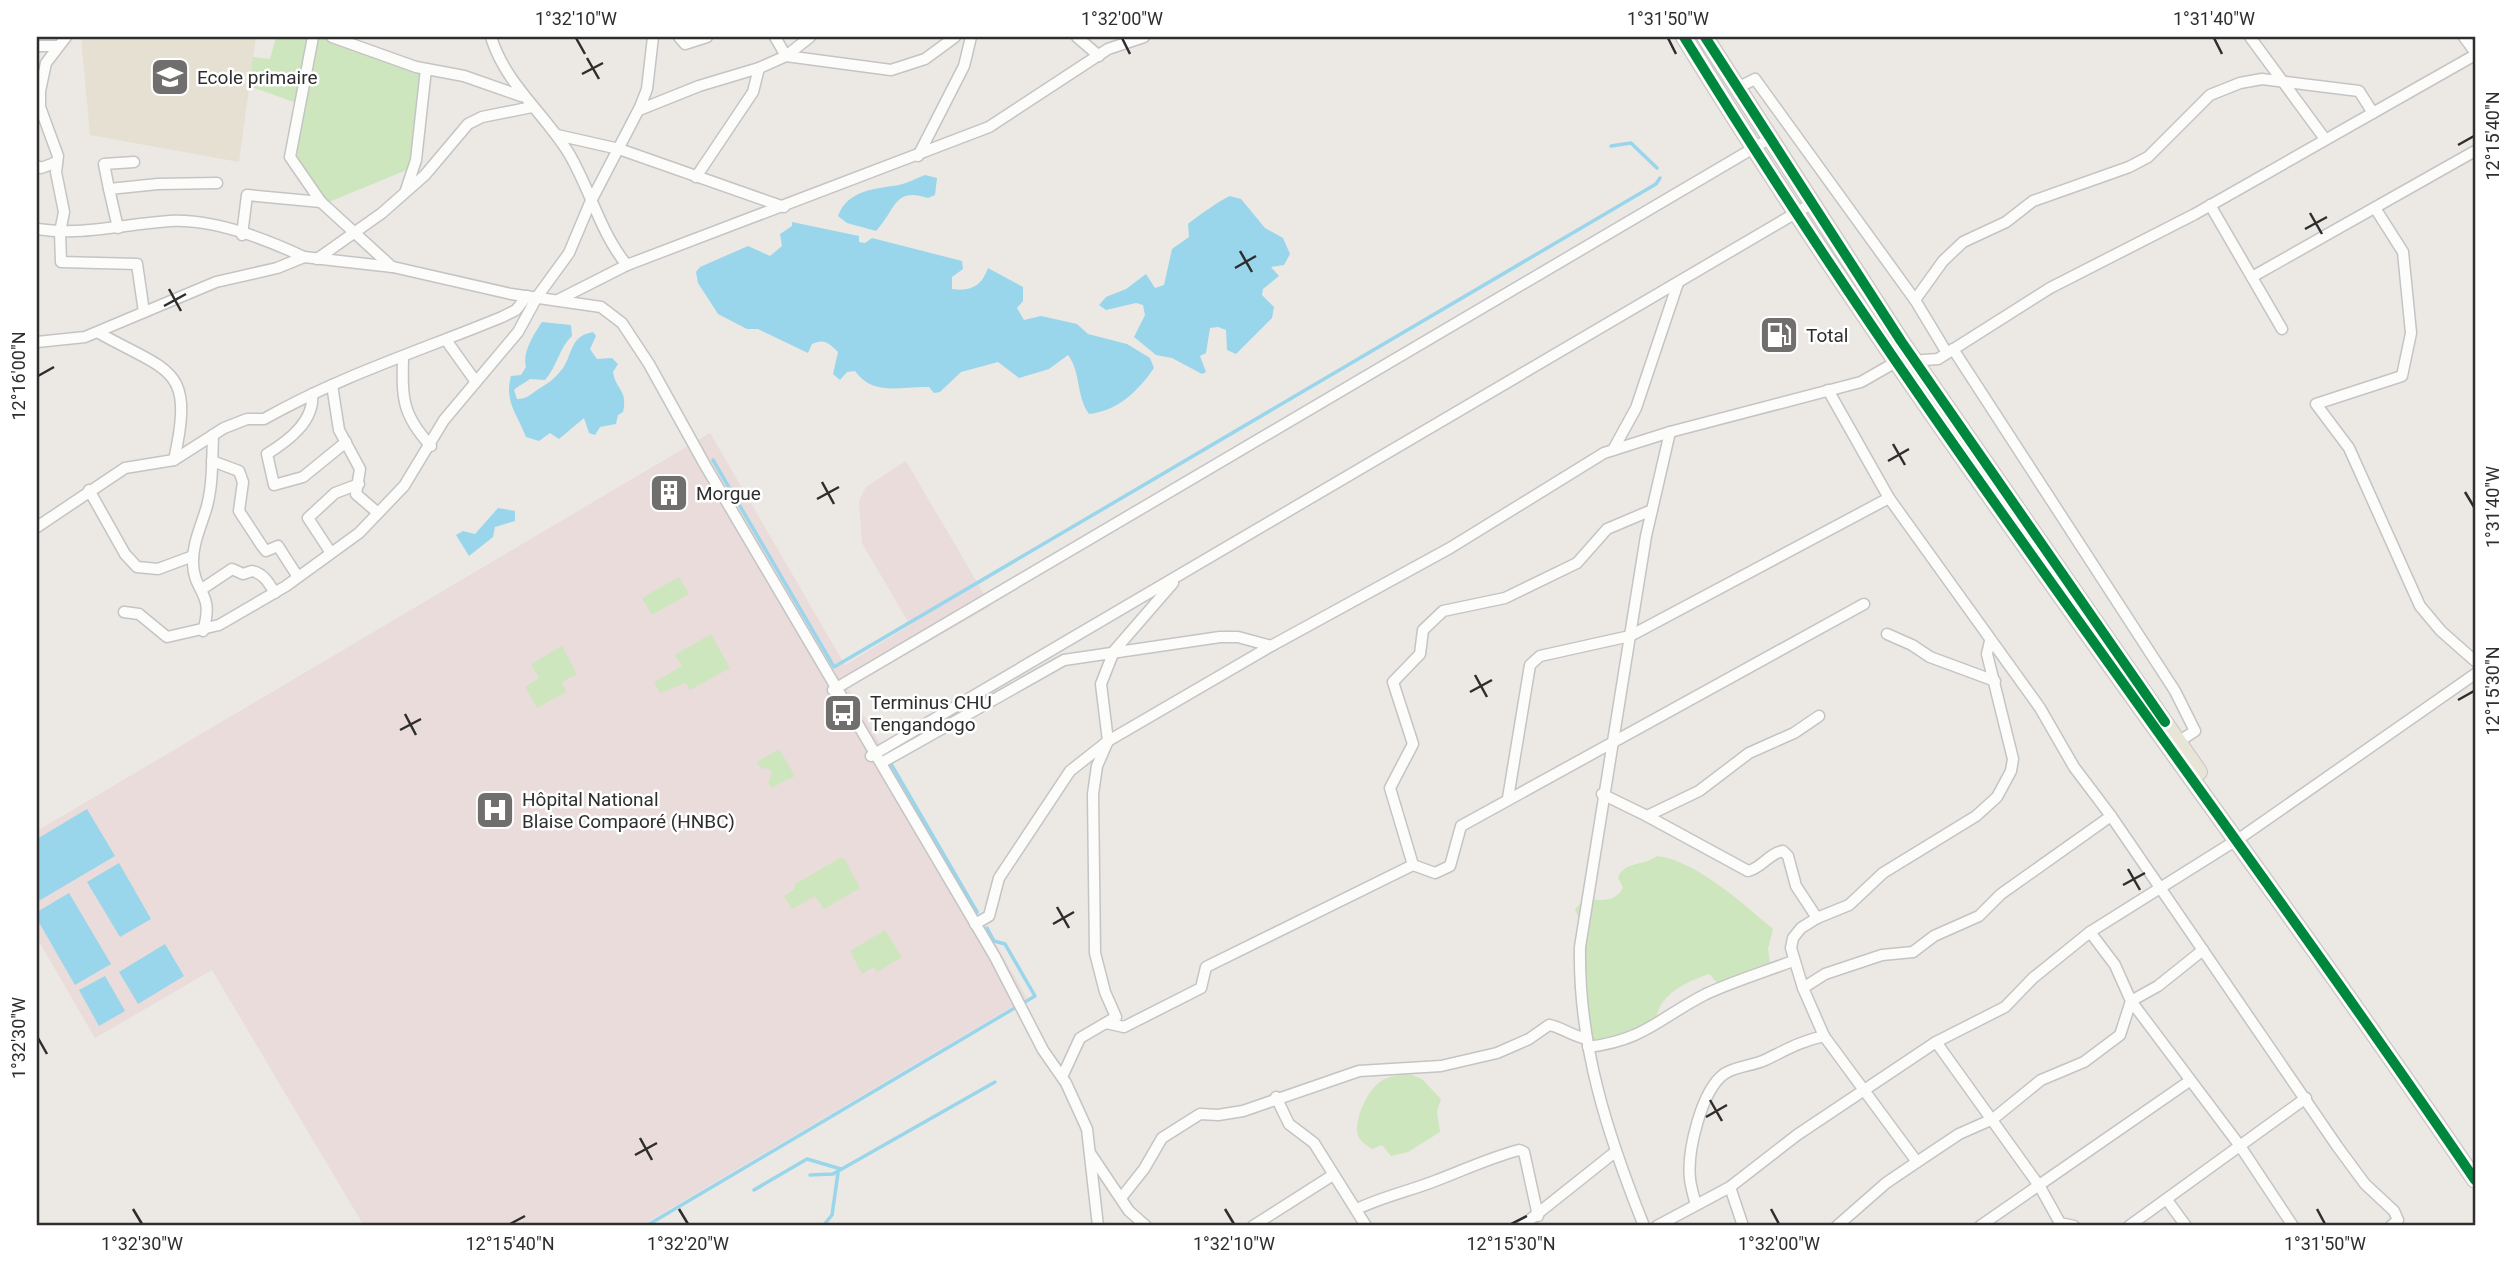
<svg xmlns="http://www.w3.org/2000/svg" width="2512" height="1263" viewBox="0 0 2512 1263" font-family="Roboto,sans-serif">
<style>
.education{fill:#e6e0d3}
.medical{fill:#e9dcdb}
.green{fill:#cee6be}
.water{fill:#99d6ec}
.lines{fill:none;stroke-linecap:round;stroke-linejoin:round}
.stream{stroke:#99d6ec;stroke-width:3.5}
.minor-casing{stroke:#c5c4c5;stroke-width:13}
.primary-casing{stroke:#c6c5c4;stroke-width:18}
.minor{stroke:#fcfcfb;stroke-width:10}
.primary{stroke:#e8e4d6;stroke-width:16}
.cycleway-casing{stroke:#fff;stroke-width:15}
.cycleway{stroke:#00873e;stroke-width:10}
.ticks{fill:none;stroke:#2e2e2e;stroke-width:2.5}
.labels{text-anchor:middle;stroke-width:5;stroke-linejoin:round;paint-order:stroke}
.poi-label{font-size:19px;fill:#2e2e2e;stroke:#fff;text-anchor:start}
.neatline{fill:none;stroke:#2e2e2e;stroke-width:2.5}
.ticks-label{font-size:18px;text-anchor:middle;fill:#2e2e2e}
</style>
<rect width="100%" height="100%" fill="#ece8e4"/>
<!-- education -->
<polygon class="education" points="81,37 256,37 239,162 90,135"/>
<!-- medical -->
<polygon class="medical" points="710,433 845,665 910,625 862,543 859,501 866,487 906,461 991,606 848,688 1027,998 641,1226 364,1226 212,970 95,1038 37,938 37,831"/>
<!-- green -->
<g class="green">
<polygon points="276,37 328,37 424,72 409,169 324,204 296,171 302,105 249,86 253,57 270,59"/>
<polygon points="679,577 689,594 652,615 642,598"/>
<polygon points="711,634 730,668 690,690 686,683 660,693 654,682 682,666 675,655"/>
<polygon points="562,646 577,674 562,682 566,692 537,708 525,687 539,678 531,664"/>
<polygon points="779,749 795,776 771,788 768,782 772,773 769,769 761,768 757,762"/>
<path d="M1657,856c40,5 86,48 116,73l-5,20 3,19 -52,17 -10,-11c-19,7 -35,13 -47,29 -4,6 -5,15 -10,20 -14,13 -40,15 -58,20l-8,-13 -4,-28 -8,-15 10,-55 -9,-23 10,-10c15,1 30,4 38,-11l-5,-11c7,-16 27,-11 39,-21z"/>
<polygon points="840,858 844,858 860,888 824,909 815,896 792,909 784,896 794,890 795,884"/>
<polygon points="885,930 902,957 877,972 874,967 862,974 850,951"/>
<path d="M1407,1073l15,6 19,20 -4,13 3,20 -32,20 -17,4 -9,-11 -10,4c-6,-4 -14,-9 -15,-17 -1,-17 12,-46 28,-53 6,-3 15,-4 22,-6z"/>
</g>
<!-- water -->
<g class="water">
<path d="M925,175l12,3 -2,17 -7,3c-34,-11 -31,10 -52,33l-29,-8 -9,-7c10,-27 38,-27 61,-31 9,-2 18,-7 26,-10z"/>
<path d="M1230,196l11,3 24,29 18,10 7,16 -6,11 -13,2 8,9 -16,13 -1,6 12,12 -2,11 -36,36 -9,-4 -1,-20 -8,-3 -8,1 -4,25 -6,3 6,16 -4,2 -30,-16 -16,-3 -22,-18 11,-22 -2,-10 -7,-2 -30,7 -7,-5 7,-8 20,-8 20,-15 9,14 9,-3 8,-36 17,-12 -1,-13c7,-6 34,-25 42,-28z"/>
<path d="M792,222l67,14v6l6,1 7,-5 90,23 1,8 -11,8v12c20,3 30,-4 36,-21l35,19v14l-6,7 7,12 17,-4 36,8 11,10 39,10 23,14 4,10c-15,22 -36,43 -65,46 -13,-18 -8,-42 -21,-59l-19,14 -30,9 -21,-16 -37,10 -21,20 -6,1 -5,-6c-28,-1 -55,10 -74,-16l-8,1 -7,8 -7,-6 5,-22c-9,-9 -14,-14 -26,-8l-4,9 -50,-24h-11l-29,-15 -20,-31 -2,-11 4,-5 48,-21 22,10 12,-10 -2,-12 12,-8z"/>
<path d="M542,322l29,3 1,11c-13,12 -15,31 -27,44l-15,-1c-4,3 -12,7 -16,11l3,9c9,0 13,-4 20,-9 10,-6 18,-11 26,-22 10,-15 7,-32 30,-36l3,4 -6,13 7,10 15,-1 6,6 -5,8c3,19 15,17 10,40l-5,3 -2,9 -16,3 -5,8 -6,-2 -5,-15 -25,21 -9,-6 -11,8 -13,-4c-9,-24 -22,-35 -15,-61l10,-1 5,-8c-4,-15 8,-33 16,-45z"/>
<polygon points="498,508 515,511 515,521 495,527 493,537 469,556 456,535 463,531 475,534"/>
<polygon points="87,809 115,856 37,902 37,839"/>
<polygon points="119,863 151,919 120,937 87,882"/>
<polygon points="69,893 111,964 75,985 37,919 37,912"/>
<polygon points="165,944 184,976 138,1004 119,972"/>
<polygon points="105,976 125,1011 99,1026 79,990"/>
</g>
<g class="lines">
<!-- stream -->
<g class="stream">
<polyline points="1611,146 1631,143 1657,168"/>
<polyline points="713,460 834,667 1656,184 1660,178"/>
<polyline points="891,764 977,912"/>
<polyline points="810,1175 833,1174 995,1082"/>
<polyline points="754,1190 807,1159 841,1169"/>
<polyline points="646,1226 1035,996 1005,944 994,941 987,928"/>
<polyline points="823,1226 832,1215 838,1173"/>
</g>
<!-- minor casing -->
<g class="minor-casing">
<g id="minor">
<polyline points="66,37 46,63 40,91 40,107 58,156 56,172 64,212 60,232 61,262 137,264 144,312"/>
<polyline points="313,37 290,157 321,202 392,267"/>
<polyline points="332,37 416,67 464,76 521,96"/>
<path d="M491,37c14,46 52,75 77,115 22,36 32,81 59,113"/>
<polyline points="679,37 685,44 707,37"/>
<polyline points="775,37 786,56 891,70 925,59 955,37"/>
<polyline points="1077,37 1099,56"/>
<polyline points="2250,37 2325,139"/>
<polyline points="2464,37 2475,52"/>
<polyline points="37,46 57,46"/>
<polyline points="1737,88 1755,79 1915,300 1947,353"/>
<polyline points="639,110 699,86 759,68 786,56 810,37"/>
<polyline points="557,135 619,149 784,207"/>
<polyline points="918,156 964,66 971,37"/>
<polyline points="37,166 41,168 57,162"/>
<polyline points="696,177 753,92 759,68"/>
<polyline points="109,189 104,164 134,162"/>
<polyline points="406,190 416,160 426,69"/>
<polyline points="2210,205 2282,329"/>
<polyline points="2375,208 2403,252 2411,333 2402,376 2316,404 2349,448 2420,606 2441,631 2475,661"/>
<polyline points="118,228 109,189 158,184 217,183"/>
<path d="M37,229c46,7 88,-5 133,-8 44,-2 96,18 134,36"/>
<polyline points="242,235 247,195 321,202"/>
<polyline points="317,259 382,213 425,175 468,124 482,117 532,107"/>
<polyline points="2252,277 2475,151"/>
<polyline points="558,300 627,265 989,127 1108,49 1144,37"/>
<polyline points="1915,300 1943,261 1963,242 2006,222 2033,201 2129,167 2148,157 2210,95 2240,83 2262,79 2359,91 2373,113"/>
<path d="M99,333c71,40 96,33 75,127"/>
<polyline points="446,340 476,382"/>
<polyline points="37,342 85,337 216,282 277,268 304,257 393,267 511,294 601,307 622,323 649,364 705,465 995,957 1043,1050 1066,1083 1087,1129 1098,1226"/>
<polyline points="1953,349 2175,691 2195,731 2178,742"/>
<path d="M403,358c-1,40 -1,57 28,88"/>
<polyline points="332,385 339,430 360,469 356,494 378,513"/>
<polyline points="1828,390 1889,498 2040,708 2074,767 2111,816 2337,1146 2365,1184 2394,1211 2398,1220 2391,1226"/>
<path d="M312,394c3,27 -24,47 -45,60l7,31 29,-8 43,-35"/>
<polyline points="1613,450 1636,408 1678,283"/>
<polyline points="212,461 239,471 243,482 239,511 262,546 266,551 278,546 298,577"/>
<polyline points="89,490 125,554 137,567 158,569 193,556"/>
<path d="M37,527l88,-59 49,-8 50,-32 23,-9h17c76,-43 158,-69 238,-102l14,-7 11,-14"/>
<polyline points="331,553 308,518 335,493 359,484"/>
<path d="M202,589l30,-20 11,5 9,-3c12,3 16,11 23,22"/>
<polyline points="124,612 139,614 167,637 219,625 286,586 359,533 404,486 444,420 518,332 537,297 569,253 590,203 640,107 647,89 653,37"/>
<path d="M203,631c12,-39 -9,-38 -10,-67 -1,-20 9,-40 14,-58 6,-23 5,-47 6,-71"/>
<polyline points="1887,634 1912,645 1930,657 1995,681"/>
<polyline points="833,690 1769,139"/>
<polyline points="871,756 1811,204"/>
<polyline points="881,763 1064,660 1220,637 1238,637 1271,646"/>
<polyline points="1602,794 1647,816 1699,791 1749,753 1794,733 1819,716"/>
<polyline points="1508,798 1530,665 1540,656 1630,636 1889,498"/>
<path d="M1647,816l101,55c14,-3 21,-18 35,-20l5,5 8,30 21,32 -16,10 -8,10 -2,10 12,40 21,48 93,126"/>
<polyline points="1413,865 1435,873 1450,866 1461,826 1864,604"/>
<polyline points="1817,918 1849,905 1883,873 1976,816 1997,797 2011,771 2013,759 1987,654 1990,641"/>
<polyline points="975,924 989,916 999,878 1070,771 1108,741 1271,646 1450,548 1604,453 1670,432 1861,382 1896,362 1938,359 2050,288 2195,214 2475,55"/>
<polyline points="2090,932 2115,965 2131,1001 2240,1146 2293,1226"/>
<polyline points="1803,988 1825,974 1882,955 1913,952 1934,936 1979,916 2001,894 2111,816"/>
<polyline points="1106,1023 1124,1027 1201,988 1206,967 1413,865 1390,788 1413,744 1393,682 1420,654 1423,630 1443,611 1505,598 1577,563 1607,529 1652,510"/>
<polyline points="1936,1042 2040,1187 2060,1223 2074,1226"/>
<path d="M1588,1047c57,-7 71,-29 118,-53 28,-13 58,-22 87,-33"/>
<polyline points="1062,1077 1080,1038 1116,1017 1105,992 1095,953 1093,794 1097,766 1108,741 1101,684 1114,651 1173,583"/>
<polyline points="1276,1097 1289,1124 1314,1143 1366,1226"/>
<polyline points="1090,1153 1129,1211 1146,1226"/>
<polyline points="1730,1187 1743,1226"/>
<path d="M1121,1198l23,-29 18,-31 38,-24 18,1 25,-4 116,-40 82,-5 56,-13 32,-14 20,-14c10,1 23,11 38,14"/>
<polyline points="2167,1200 2186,1226"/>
<path d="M1696,1205c-2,-8 -5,-17 -6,-26 -3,-27 11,-88 34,-105 12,-8 28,-8 41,-14 21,-10 36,-19 59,-24"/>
<path d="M1357,1209c25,-12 52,-18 78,-28 29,-11 54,-23 84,-31l5,2 14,64"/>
<polyline points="1253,1226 1333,1175"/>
<polyline points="1522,1226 1615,1152"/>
<path d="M1644,1226c-36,-90 -66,-181 -64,-279l66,-411 24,-104"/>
<polyline points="1657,1226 1730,1187 1797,1135 1936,1042 2005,1007 2033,978 2090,932 2243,836 2475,674"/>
<polyline points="1837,1226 1886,1183 1917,1162 1959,1134 1993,1119 2041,1080 2084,1062 2120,1035 2131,1001 2158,986 2203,950"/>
<polyline points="1980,1226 2188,1082"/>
<polyline points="2129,1226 2306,1098"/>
</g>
</g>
<!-- primary casing -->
<g class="primary-casing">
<g id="primary">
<path d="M1684,37c243,395 530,760 791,1143"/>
<polyline points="1705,37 1901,341 2199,772"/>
</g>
</g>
<!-- minor -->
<use href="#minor" class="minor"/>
<!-- primary -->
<use href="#primary" class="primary"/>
<!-- cycleway casing -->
<g class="cycleway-casing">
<g id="cycleway">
<path d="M1684,37c243,395 530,760 791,1143"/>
<polyline points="1705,37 1901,341 2165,722"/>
</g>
</g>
<!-- cycleway -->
<use href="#cycleway" class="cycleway"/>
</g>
<!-- ticks -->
<path class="ticks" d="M576,38l9,16M1122,38l8,16M1668,38l8,16M2214,38l8,16M587,58l12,21M582,74l21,-11M2458,145l16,-9M2310,213l12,21M2305,229l22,-12M1240,251l12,21M1235,268l21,-12M169,289l12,22M164,306l22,-12M38,376l16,-9M1893,444l12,21M1888,461l21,-12M822,482l12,22M2465,492l9,15M817,499l22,-12M1475,675l12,22M1470,692l22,-12M2458,700l16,-9M405,714l11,21M400,730l21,-11M2128,869l12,21M2123,885l22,-12M1057,907l12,21M1053,924l21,-12M38,1038l9,16M1710,1100l12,21M1706,1117l21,-12M640,1138l12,22M635,1155l22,-12M133,1209l9,15M679,1209l9,15M1225,1209l9,15M1771,1209l8,15M2317,1209l8,15M510,1224l15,-8M1511,1224l16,-8"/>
<!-- icons -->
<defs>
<g id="school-square" transform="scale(2.0125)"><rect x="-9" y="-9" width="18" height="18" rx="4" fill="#706f6e" stroke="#fff"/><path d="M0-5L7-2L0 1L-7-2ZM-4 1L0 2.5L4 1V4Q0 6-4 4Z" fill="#fff"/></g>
<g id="fuel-square" transform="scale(2.0125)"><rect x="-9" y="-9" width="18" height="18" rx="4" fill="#706f6e" stroke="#fff"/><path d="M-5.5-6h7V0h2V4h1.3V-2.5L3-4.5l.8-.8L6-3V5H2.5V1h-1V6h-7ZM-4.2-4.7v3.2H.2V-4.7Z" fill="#fff"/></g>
<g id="building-square" transform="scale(2.0125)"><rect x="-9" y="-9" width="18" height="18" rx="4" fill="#706f6e" stroke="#fff"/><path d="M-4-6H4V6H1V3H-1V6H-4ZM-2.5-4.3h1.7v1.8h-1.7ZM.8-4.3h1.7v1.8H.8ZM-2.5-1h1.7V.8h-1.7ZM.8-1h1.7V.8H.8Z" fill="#fff"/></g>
<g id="bus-square" transform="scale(2.0125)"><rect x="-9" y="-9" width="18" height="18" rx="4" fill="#706f6e" stroke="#fff"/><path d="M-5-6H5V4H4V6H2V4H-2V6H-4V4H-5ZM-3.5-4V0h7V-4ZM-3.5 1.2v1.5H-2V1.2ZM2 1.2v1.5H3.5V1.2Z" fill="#fff"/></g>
<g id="hospital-square" transform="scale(2.0125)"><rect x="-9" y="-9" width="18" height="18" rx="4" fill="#706f6e" stroke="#fff"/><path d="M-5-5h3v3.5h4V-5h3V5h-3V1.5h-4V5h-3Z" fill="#fff"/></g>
</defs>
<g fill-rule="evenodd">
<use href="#school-square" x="170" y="77"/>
<use href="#fuel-square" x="1779" y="335"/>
<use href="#building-square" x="669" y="493"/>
<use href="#bus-square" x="843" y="713"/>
<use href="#hospital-square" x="495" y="810"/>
</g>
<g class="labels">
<!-- poi labels -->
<g class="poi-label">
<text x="197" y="84">Ecole primaire</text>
<text x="1806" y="342">Total</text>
<text x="696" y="500">Morgue</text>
<text x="870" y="709">Terminus CHU<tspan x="870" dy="22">Tengandogo</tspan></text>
<text x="522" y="806">Hôpital National<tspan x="522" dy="22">Blaise Compaoré (HNBC)</tspan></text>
</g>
</g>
<!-- border -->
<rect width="2512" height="1263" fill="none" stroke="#ffffff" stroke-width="77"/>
<rect x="38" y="38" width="2436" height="1186" class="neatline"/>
<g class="ticks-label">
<text x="576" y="25">1°32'10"W</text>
<text x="1122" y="25">1°32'00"W</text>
<text x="1668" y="25">1°31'50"W</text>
<text x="2214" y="25">1°31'40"W</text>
<text transform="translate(2493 136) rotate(-90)" y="6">12°15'40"N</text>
<text transform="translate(19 376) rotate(-90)" y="6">12°16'00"N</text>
<text transform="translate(2493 507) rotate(-90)" y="6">1°31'40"W</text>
<text transform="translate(2493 691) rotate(-90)" y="6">12°15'30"N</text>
<text transform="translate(19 1038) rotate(-90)" y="6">1°32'30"W</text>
<text x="142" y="1250">1°32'30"W</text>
<text x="510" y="1250">12°15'40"N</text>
<text x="688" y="1250">1°32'20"W</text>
<text x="1234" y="1250">1°32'10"W</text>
<text x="1511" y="1250">12°15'30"N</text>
<text x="1779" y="1250">1°32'00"W</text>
<text x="2325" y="1250">1°31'50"W</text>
</g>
</svg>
